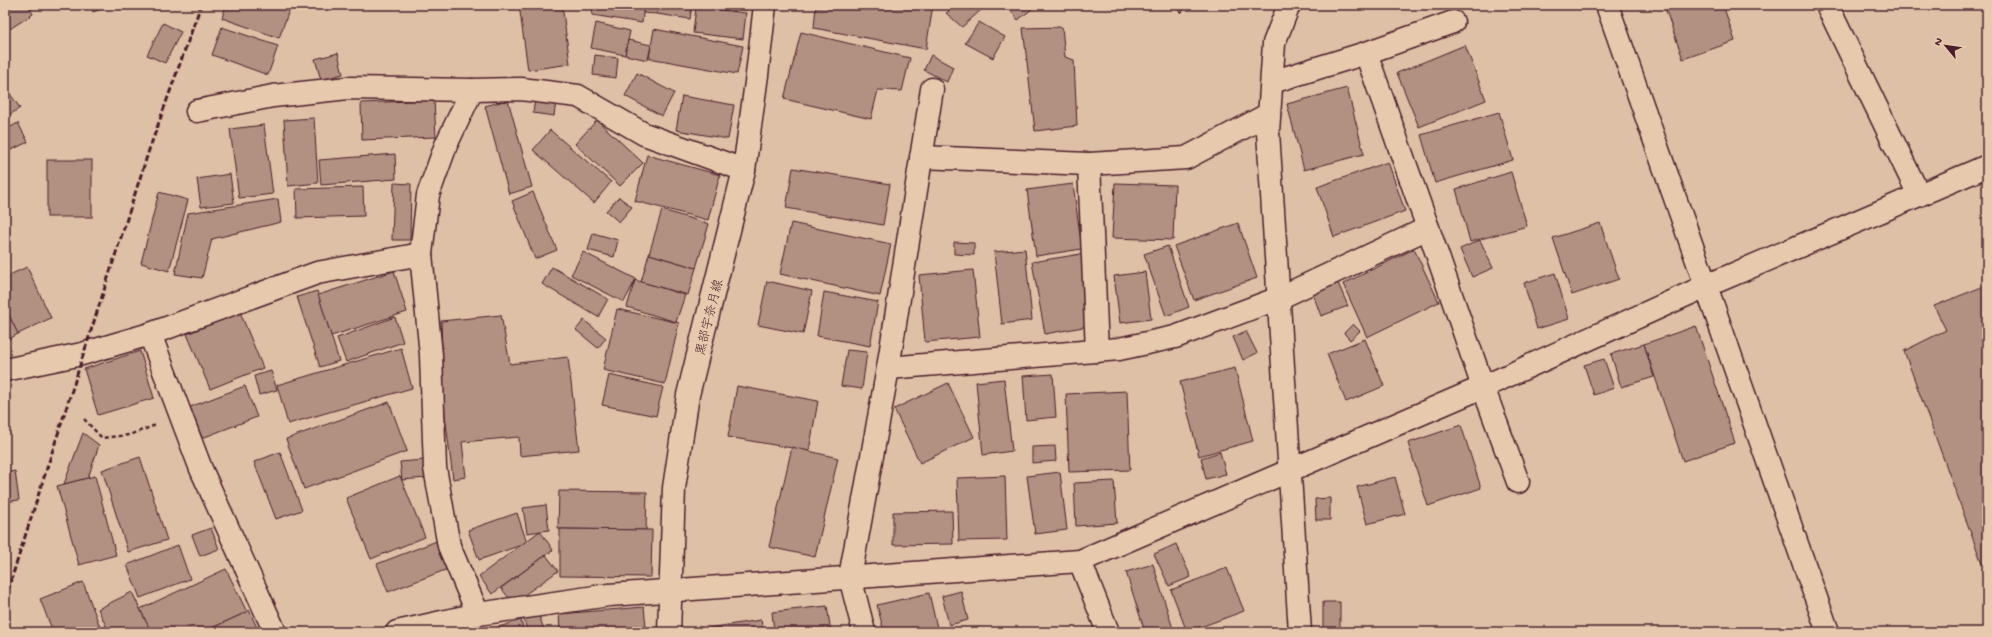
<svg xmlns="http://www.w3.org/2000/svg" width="1992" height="637" viewBox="0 0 1992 637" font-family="'Gochi Hand','Klee One',sans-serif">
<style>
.building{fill:#b29082;stroke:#4a1f2b}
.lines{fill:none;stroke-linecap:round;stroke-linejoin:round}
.minor-casing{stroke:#4a1f2b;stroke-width:25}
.major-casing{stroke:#4a1f2b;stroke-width:25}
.path{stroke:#4a1f2b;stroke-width:2.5;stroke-dasharray:4 3;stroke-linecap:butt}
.minor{stroke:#e7caae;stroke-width:22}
.major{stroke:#e7caae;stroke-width:22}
.rail{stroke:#4a1f2b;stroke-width:3;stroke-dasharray:6 3;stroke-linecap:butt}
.labels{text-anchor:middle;stroke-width:3.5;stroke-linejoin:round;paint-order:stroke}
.street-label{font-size:13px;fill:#4a1f2b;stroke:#e7caae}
</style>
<rect width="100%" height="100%" fill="#dec0a6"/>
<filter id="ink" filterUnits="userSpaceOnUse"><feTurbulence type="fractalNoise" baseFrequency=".025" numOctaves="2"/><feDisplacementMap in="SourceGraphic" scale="8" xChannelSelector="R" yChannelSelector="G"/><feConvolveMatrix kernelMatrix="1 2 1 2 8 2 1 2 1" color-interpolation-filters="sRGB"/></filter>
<g filter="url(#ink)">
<!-- building -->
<g class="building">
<polygon points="5,5 28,5 33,14 5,32"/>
<polygon points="91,5 112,5 93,12"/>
<polygon points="149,5 159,5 150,8"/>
<polygon points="226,5 291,5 279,38 222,18"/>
<rect x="445" y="5" width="16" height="3"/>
<polygon points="519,5 562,5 570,64 528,70"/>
<polygon points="568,5 584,5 583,7 568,7"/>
<polygon points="593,5 644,5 642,23 592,15"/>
<polygon points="644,5 658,5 657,14 643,13"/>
<polygon points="658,5 692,5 690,19 657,14"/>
<polygon points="714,5 748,5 747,10"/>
<polygon points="816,5 933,5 926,49 814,28"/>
<polygon points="955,5 977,5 982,9 962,27 946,13"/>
<polygon points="1006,5 1037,5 1018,20"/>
<polygon points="1173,5 1189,5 1181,13"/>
<polygon points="1664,5 1723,5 1735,41 1683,59"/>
<polygon points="696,7 746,13 743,39 693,33"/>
<polygon points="979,22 1005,37 993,58 965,43"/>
<polygon points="163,23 181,32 165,63 147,55"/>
<polygon points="596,23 630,31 625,55 591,48"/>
<polygon points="222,27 278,46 268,75 212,55"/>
<polygon points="1062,27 1065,57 1074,60 1077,126 1035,131 1023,28"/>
<polygon points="654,29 743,46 737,74 649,58"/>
<polygon points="801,32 910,58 902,91 878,90 871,119 784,99"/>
<polygon points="628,40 651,45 648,60 625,55"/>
<polygon points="1465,45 1486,100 1419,127 1397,73"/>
<polygon points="338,53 343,74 321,80 315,59"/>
<polygon points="595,55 618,58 616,78 593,75"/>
<polygon points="931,55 953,67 947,82 924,70"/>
<polygon points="637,73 674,93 662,116 625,96"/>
<polygon points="5,87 20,108 5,118"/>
<polygon points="1347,88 1364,154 1304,170 1287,104"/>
<polygon points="682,96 734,105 728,139 676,130"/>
<polygon points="535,98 556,101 554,116 533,113"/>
<polygon points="434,100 436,137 362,140 361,103"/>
<polygon points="508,100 532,187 509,194 485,106"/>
<polygon points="1499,112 1513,160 1435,183 1421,135"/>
<polygon points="314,118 318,183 288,186 284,120"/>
<polygon points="597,120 643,163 620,186 575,144"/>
<polygon points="18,123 28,142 5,153 5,130"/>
<polygon points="264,125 273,194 239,198 230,129"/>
<polygon points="550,130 611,182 594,203 533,150"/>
<polygon points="395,154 396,179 321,185 319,160"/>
<polygon points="647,155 720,175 708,220 635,201"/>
<rect x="47" y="160" width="45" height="57"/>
<polygon points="1388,162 1405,211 1334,237 1317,187"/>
<polygon points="793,168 890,184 883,225 786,208"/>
<polygon points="1511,172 1527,226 1470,242 1456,189"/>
<polygon points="230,174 234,203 201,207 197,179"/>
<polygon points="394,183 411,184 410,240 392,240"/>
<polygon points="1115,183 1175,185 1173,240 1112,238"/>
<polygon points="1073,184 1082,249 1036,256 1027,190"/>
<polygon points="363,187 364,216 297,218 296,189"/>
<polygon points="159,192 188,200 169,271 141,263"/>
<polygon points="533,192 557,250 535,259 512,201"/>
<polygon points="619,197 632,207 619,222 606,211"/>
<polygon points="278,199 281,222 212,239 202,278 175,274 188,213"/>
<polygon points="662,210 709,224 696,268 649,254"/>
<polygon points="791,223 891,244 880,296 780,274"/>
<polygon points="1238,223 1257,278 1194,300 1174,246"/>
<polygon points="1600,223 1619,279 1572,295 1553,238"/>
<polygon points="593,233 618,240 614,257 588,250"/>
<polygon points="1480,240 1493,268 1472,277 1460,249"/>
<polygon points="954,242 974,243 974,255 954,254"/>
<polygon points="1168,246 1189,307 1166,316 1144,254"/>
<polygon points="1025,249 1032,320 1002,324 994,252"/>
<polygon points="1414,249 1439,302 1367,337 1343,284"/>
<polygon points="583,252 636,279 624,302 571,275"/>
<polygon points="649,254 696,268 688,295 641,282"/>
<polygon points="1081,254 1094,325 1045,334 1032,262"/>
<polygon points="27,267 51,318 18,334 5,307 5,277"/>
<polygon points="552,267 608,299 598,317 542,284"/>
<polygon points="973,270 980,337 925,342 919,275"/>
<polygon points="394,271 407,312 331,336 318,295"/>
<polygon points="1145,272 1151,319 1120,323 1114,276"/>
<polygon points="1555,273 1569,319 1537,329 1524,283"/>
<polygon points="635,280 685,295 676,322 627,307"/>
<polygon points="767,281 812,291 803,334 758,325"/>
<polygon points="1338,283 1348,306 1321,316 1313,294"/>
<polygon points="1987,285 1987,568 1984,569 1904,351 1946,330 1934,306"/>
<polygon points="317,291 339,361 320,367 297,297"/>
<polygon points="824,292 878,302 870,346 817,336"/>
<polygon points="5,307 18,334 5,341"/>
<polygon points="617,309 679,323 665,384 603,370"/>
<polygon points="240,312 263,368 210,389 187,334"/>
<polygon points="501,315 510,364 568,357 579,450 520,456 519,437 462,442 466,477 453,479 444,407 441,321"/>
<polygon points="395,317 403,342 346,362 337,338"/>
<polygon points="584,320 606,338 598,348 576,330"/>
<polygon points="1353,324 1360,331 1350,340 1344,333"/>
<polygon points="1696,326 1735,443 1683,461 1644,344"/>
<polygon points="1246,331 1257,353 1243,360 1233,337"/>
<polygon points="1365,339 1384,386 1346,402 1327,354"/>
<polygon points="1644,344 1654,377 1621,387 1611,354"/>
<polygon points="401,348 412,388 288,424 277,385"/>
<polygon points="847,350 867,352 862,389 841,386"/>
<polygon points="140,351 154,398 98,415 84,369"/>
<polygon points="1604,359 1614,388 1594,395 1584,365"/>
<polygon points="1235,368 1253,441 1199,456 1180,382"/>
<polygon points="271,371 277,390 259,395 254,376"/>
<polygon points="1053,374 1056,417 1026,420 1023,376"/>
<polygon points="609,375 663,387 656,416 602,405"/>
<polygon points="1004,379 1012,451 983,455 976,382"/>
<polygon points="948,383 974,437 920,463 894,409"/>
<polygon points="245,386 257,417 202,438 190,407"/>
<polygon points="737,386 818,401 809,451 728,437"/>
<polygon points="1127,391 1130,470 1069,472 1066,394"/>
<polygon points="389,402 407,451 304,489 286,439"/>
<polygon points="1461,425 1481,488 1428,506 1408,443"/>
<polygon points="83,433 99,445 88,478 64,484"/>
<polygon points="1055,446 1056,461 1032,463 1032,447"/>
<polygon points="792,447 838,458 815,557 769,547"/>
<polygon points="280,452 302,510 276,519 254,462"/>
<polygon points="1220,452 1226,474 1206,479 1201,458"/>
<polygon points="140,457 167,540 128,552 102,470"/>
<polygon points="424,460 426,478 402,480 400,462"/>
<polygon points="15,471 19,500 5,502 5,473"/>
<polygon points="1060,472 1067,530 1035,534 1027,476"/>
<polygon points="95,476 116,555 79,565 57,486"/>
<polygon points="400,476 425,537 371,559 346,498"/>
<polygon points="1005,476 1007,540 959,541 957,478"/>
<polygon points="1395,477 1405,514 1367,524 1357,487"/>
<polygon points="1114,481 1117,523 1076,526 1074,483"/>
<polygon points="559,491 647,492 646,530 558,529"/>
<polygon points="1330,498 1330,520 1316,520 1315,499"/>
<polygon points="546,505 549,530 527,533 523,508"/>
<polygon points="952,511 953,544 893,545 893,512"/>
<polygon points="517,513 527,543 479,560 468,530"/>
<polygon points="211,528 219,549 200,556 192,535"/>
<polygon points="560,529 652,530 651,577 560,576"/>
<polygon points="540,531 553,550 492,594 479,576"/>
<polygon points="442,539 453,567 388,592 377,564"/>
<polygon points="1176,544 1191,577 1169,586 1154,554"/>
<polygon points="178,545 190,579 140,598 127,565"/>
<polygon points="546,555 558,571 513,603 501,588"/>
<polygon points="1153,564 1174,632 1145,632 1126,572"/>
<polygon points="1227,568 1244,611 1187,632 1171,590"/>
<polygon points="226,569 247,612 203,632 151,632 140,609"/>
<polygon points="83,582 100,627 89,632 53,632 40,599"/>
<polygon points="961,591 968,620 949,625 942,596"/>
<polygon points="132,592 151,632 109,632 98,609"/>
<polygon points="929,593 938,632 884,632 877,605"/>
<polygon points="1323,602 1340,602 1340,628 1323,629"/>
<polygon points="827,606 831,632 774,632 772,612"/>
<polygon points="644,607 646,627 589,632 560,632 559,614"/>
<polygon points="249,610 259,632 203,632 247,612"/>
<polygon points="538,613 545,632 528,632 523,618"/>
<polygon points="521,620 524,632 483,632"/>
<polygon points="761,620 763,632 709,632 708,628"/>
<polygon points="648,630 648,632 626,632"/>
</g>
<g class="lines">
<!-- minor casing -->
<g class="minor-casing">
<g id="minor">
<polyline points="1289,5 1274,43 1268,132 1300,632"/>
<polyline points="1607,5 1828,632"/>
<polyline points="1827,5 1919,195"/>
<polyline points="1366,53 1453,22"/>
<polyline points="1272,82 1366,53 1428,228"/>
<polyline points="197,111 273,96 348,88 472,90"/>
<polyline points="921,157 1089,164 1186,158 1269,114"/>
<polyline points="1089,164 1097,351"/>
<polyline points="150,334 201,469 275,632"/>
<polyline points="888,368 1119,349 1175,337 1279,298 1428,228 1483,387 1518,482"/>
<polyline points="5,370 82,354 150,334 317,273 421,254"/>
<polyline points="1080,561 1108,632"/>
<polyline points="478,614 449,546 435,468 431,355 421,254 428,195 446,145 472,90 521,89 578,96 644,134 744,170"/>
<polyline points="397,632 478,614 609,595 1080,561 1483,387 1706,286 1987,166"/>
<polyline points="864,632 850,577 888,368 932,89"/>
</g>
</g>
<!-- major casing -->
<g class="major-casing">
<polyline id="major" points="669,632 674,488 688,395 744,170 757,75 765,5"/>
</g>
<!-- path -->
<polyline class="path" points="84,419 102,438 129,435 156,425"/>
<!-- minor -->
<use href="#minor" class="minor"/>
<!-- major -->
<use href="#major" class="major"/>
<!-- rail -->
<polyline class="rail" points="5,599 149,150 201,5"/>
</g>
</g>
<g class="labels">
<!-- street labels -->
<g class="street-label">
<text transform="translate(708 317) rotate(-76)" y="5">黒部宇奈月線</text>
</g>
</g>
<!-- margin -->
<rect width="1992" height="637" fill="none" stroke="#e7caae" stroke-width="20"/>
<rect x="10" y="10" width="1972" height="617" fill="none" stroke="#4a1f2b" stroke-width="1.5" filter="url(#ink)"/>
<!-- north arrow -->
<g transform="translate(1946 46) rotate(299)" stroke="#e7caae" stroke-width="3" paint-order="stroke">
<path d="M0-3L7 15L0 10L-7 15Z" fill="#4a1f2b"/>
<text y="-6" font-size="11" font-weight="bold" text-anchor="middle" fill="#4a1f2b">N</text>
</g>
</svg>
